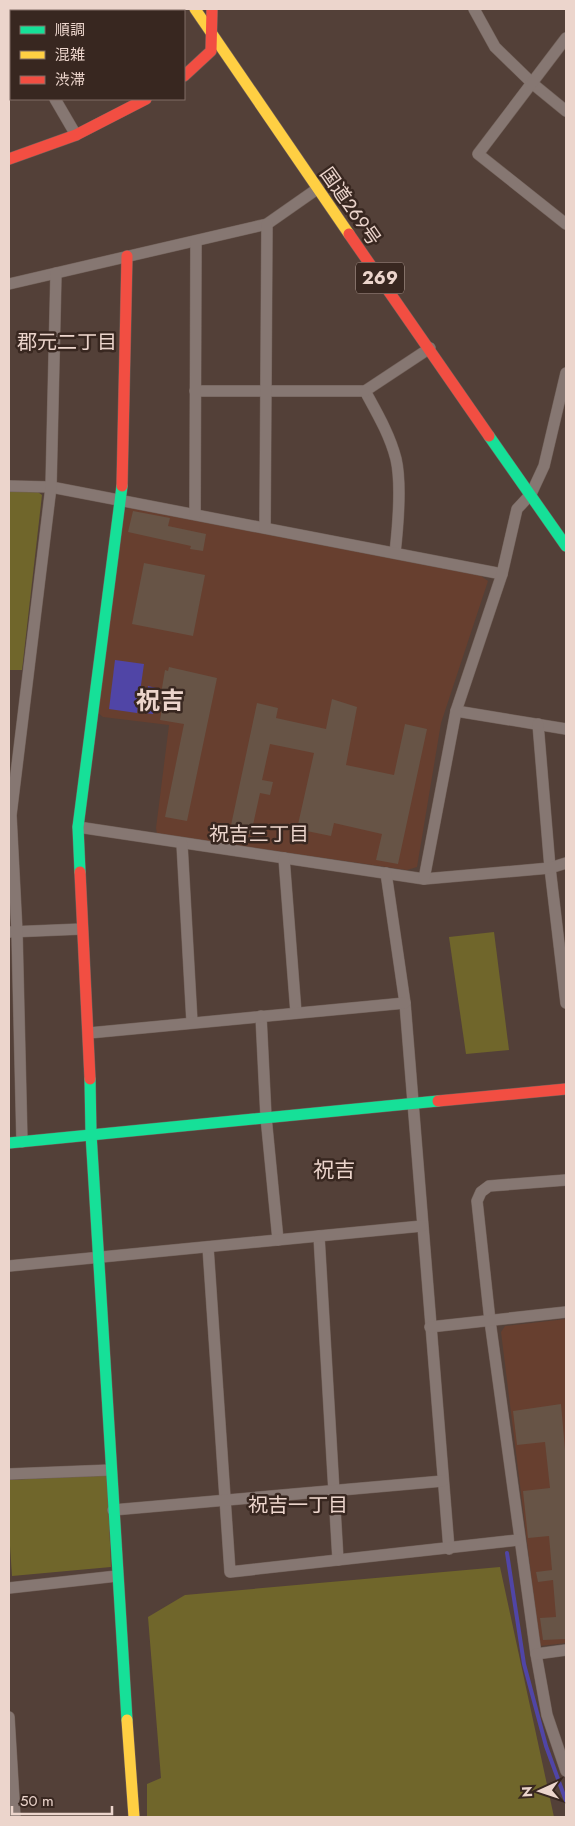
<svg xmlns="http://www.w3.org/2000/svg" width="575" height="1826" viewBox="0 0 575 1826" font-family="Jost,'Noto Sans JP',sans-serif">
<style>
.built{fill:#673f2f}
.green{fill:#70662b}
.water{fill:#5045a6}
.lines{fill:none;stroke-linecap:round;stroke-linejoin:round}
.stream{stroke:#5045a6;stroke-width:4}
.building{fill:#675446}
.street-casing{stroke:#716059;stroke-width:12}
.fast-casing{stroke:#716059;stroke-width:12}
.slow-casing{stroke:#716059;stroke-width:12}
.jam-casing{stroke:#716059;stroke-width:12}
.street{stroke:#867772;stroke-width:11}
.fast{stroke:#16e098;stroke-width:11}
.slow{stroke:#ffcf43;stroke-width:11}
.jam{stroke:#f24e42;stroke-width:11}
.labels{text-anchor:middle;stroke-width:5;stroke-linejoin:round;paint-order:stroke}
.shield{fill:#382720;stroke:#b6a198;stroke-width:1}
.shield-label{font-size:18px;font-weight:bold;fill:#ecd5cc}
.street-label{font-size:19px;fill:#ecd5cc;stroke:#382720}
.neighbourhood-label{font-size:20px;fill:#ecd5cc;stroke:#382720}
.quarter-label{font-size:21px;fill:#ecd5cc;stroke:#382720}
.district-label{font-size:24px;font-weight:bold;fill:#ecd5cc;stroke:#382720}
</style>
<rect width="100%" height="100%" fill="#534038"/>
<!-- built -->
<g class="built">
<polygon points="133,506 477,573 488,581 441,723 417,867 407,870 157,834 156,828 169,725 103,717 98,713 125,510"/>
<polygon points="566,1319 566,1643 540,1646 501,1332 505,1326"/>
</g>
<!-- green -->
<g class="green">
<polygon points="35,490 42,495 22,670 9,670 9,491"/>
<polygon points="494,932 509,1050 466,1054 449,937"/>
<polygon points="107,1475 111,1567 12,1576 9,1531 9,1480"/>
<polygon points="500,1567 554,1817 147,1817 147,1784 161,1778 148,1617 185,1595"/>
</g>
<!-- water -->
<g class="water">
<polygon points="115,660 144,664 137,713 109,709"/>
<polygon points="148,686 156,688 153,714 145,713"/>
</g>
<g class="lines">
<!-- stream -->
<polyline class="stream" points="507,1553 524,1664 546,1746 566,1801"/>
</g>
<!-- building -->
<g class="building">
<polygon points="133,511 170,518 168,526 206,534 203,551 190,549 191,546 128,532"/>
<polygon points="144,563 205,575 193,636 132,624"/>
<polygon points="169,667 217,678 187,821 165,817 184,724 160,720 162,707 159,706 165,670 168,671"/>
<polygon points="332,699 357,707 346,765 394,775 405,724 427,729 398,864 376,860 382,834 334,823 331,836 297,829 314,753 270,744 262,780 273,782 270,795 260,793 251,834 230,830 257,703 278,708 276,718 326,729"/>
<polygon points="561,1404 566,1461 566,1639 543,1640 540,1618 556,1617 553,1580 538,1582 536,1572 552,1570 549,1536 528,1538 523,1491 550,1488 545,1442 517,1445 513,1411"/>
</g>
<g class="lines">
<!-- street casing -->
<g class="street-casing">
<g id="street">
<polyline points="94,9 96,11"/>
<polyline points="474,9 495,47 533,84 566,111"/>
<polyline points="9,20 11,24"/>
<polyline points="566,38 478,154 566,224"/>
<polyline points="55,99 76,135"/>
<polyline points="9,284 267,224 317,189"/>
<path d="M195,391h170c12,22 25,44 31,68 6,26 2,67 -1,94"/>
<polyline points="365,391 430,348"/>
<polyline points="9,486 51,487 502,574"/>
<polyline points="195,514 196,241"/>
<polyline points="265,528 267,224"/>
<polyline points="456,711 566,729"/>
<polyline points="538,724 550,868 566,1003"/>
<polyline points="78,827 424,879 550,868 566,863"/>
<polyline points="182,844 192,1022"/>
<polyline points="284,858 296,1013"/>
<polyline points="386,873 405,1003 449,1549"/>
<polyline points="424,879 456,711 502,574 517,509 531,494 544,466 566,373"/>
<polyline points="9,932 82,929"/>
<polyline points="261,1016 266,1117 278,1240"/>
<polyline points="89,1033 405,1003"/>
<polyline points="22,1142 17,932 11,815 51,487 56,273"/>
<polyline points="566,1180 489,1186 481,1192 477,1201 490,1321 536,1654 547,1715 566,1771"/>
<polyline points="319,1236 338,1560"/>
<polyline points="208,1247 230,1572 518,1540"/>
<polyline points="9,1266 422,1226"/>
<polyline points="430,1327 566,1312"/>
<polyline points="9,1474 111,1470"/>
<polyline points="113,1510 443,1481"/>
<polyline points="9,1588 117,1576"/>
<polyline points="536,1654 566,1650"/>
<polyline points="9,1717 15,1817"/>
</g>
</g>
<!-- fast casing -->
<g class="fast-casing">
<g id="fast">
<polyline points="489,436 566,546"/>
<polyline points="80,872 78,827 122,486"/>
<polyline points="90,1079 91,1134 127,1720"/>
<polyline points="9,1143 438,1101"/>
</g>
</g>
<!-- slow casing -->
<g class="slow-casing">
<g id="slow">
<polyline points="195,9 349,234"/>
<polyline points="127,1720 134,1817"/>
</g>
</g>
<!-- jam casing -->
<g class="jam-casing">
<g id="jam">
<polyline points="184,76 211,51 212,9"/>
<polyline points="9,159 76,135 146,99"/>
<polyline points="349,234 489,436"/>
<polyline points="122,486 127,256"/>
<polyline points="80,872 90,1079"/>
<polyline points="438,1101 566,1089"/>
</g>
</g>
<!-- street -->
<use href="#street" class="street"/>
<!-- fast -->
<use href="#fast" class="fast"/>
<!-- slow -->
<use href="#slow" class="slow"/>
<!-- jam -->
<use href="#jam" class="jam"/>
</g>
<g class="labels">
<!-- shield labels -->
<rect class="shield" x="356" y="262.5" width="48" height="31" rx="4"/>
<g class="shield-label">
<text x="380" y="284">269</text>
</g>
<!-- street labels -->
<g class="street-label">
<text transform="translate(351 206) rotate(55)" y="7">国道269号</text>
</g>
<!-- neighbourhood labels -->
<g class="neighbourhood-label">
<text x="67" y="349">郡元二丁目</text>
<text x="259" y="841">祝吉三丁目</text>
<text x="298" y="1512">祝吉一丁目</text>
</g>
<!-- quarter labels -->
<g class="quarter-label">
<text x="334" y="1177">祝吉</text>
</g>
<!-- district labels -->
<g class="district-label">
<text x="160" y="709">祝吉</text>
</g>
</g>
<!-- border -->
<rect width="575" height="1826" fill="none" stroke="#ecd5cc" stroke-width="20"/>
<!-- legend -->
<rect x="10" y="10" width="175" height="90" fill="#382720" stroke="#806d65"/>
<rect x="20" y="26" width="25" height="8" fill="#16e098" stroke="#806d65"/>
<text x="55" y="35" font-size="15" fill="#ecd5cc">順調</text>
<rect x="20" y="51" width="25" height="8" fill="#ffcf43" stroke="#806d65"/>
<text x="55" y="60" font-size="15" fill="#ecd5cc">混雑</text>
<rect x="20" y="76" width="25" height="8" fill="#f24e42" stroke="#806d65"/>
<text x="55" y="85" font-size="15" fill="#ecd5cc">渋滞</text>
<!-- north arrow -->
<g transform="translate(540 1791) rotate(267)" stroke="#382720" stroke-width="4" paint-order="stroke">
<path d="M0-4L9 19L0 12L-9 19Z" fill="#ecd5cc"/>
<text y="-8" font-size="14" font-weight="bold" text-anchor="middle" fill="#ecd5cc">N</text>
</g>
<!-- scale -->
<path d="M12 1806v8h100v-8" fill="none" stroke="#ecd5cc" stroke-width="2.5"/>
<text x="20" y="1806" font-size="15" fill="#ecd5cc" stroke="#382720" stroke-width="4" paint-order="stroke">50 m</text>
</svg>
